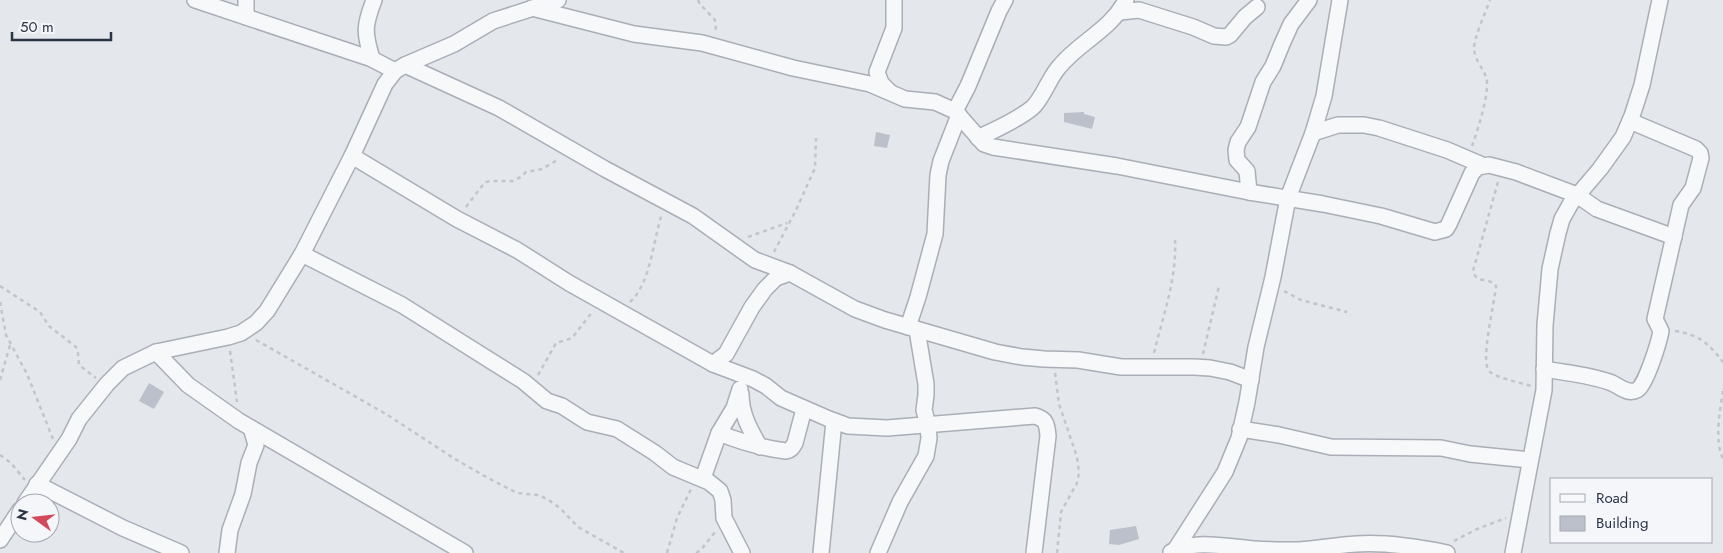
<svg xmlns="http://www.w3.org/2000/svg" width="1723" height="553" viewBox="0 0 1723 553" font-family="Jost,sans-serif">
<style>
.building{fill:#bbc0ca}
.lines{fill:none;stroke-linecap:round;stroke-linejoin:round}
.minor-casing{stroke:#a9aeb7;stroke-width:18}
.path{stroke:#c2c5cb;stroke-width:2.5;stroke-dasharray:4 4;stroke-linecap:butt}
.minor{stroke:#f7f8fa;stroke-width:15}
</style>
<rect width="100%" height="100%" fill="#e4e7ec"/>
<!-- building -->
<g class="building">
<polygon points="1084,112 1084,114 1095,117 1092,129 1064,122 1064,113"/>
<polygon points="876,132 890,135 887,148 874,146"/>
<polygon points="149,383 164,392 154,409 139,401"/>
<polygon points="1136,526 1139,539 1119,545 1109,544 1110,530"/>
</g>
<g class="lines">
<!-- minor casing -->
<g class="minor-casing">
<g id="minor">
<polyline points="195,0 372,59 395,71"/>
<polyline points="246,0 246,17"/>
<polyline points="532,8 634,34 702,43 793,68 870,84 905,99 935,102 955,111 984,144 993,147 1117,166 1249,192 1323,204 1381,216 1435,232 1446,229 1449,224 1472,173 1478,167 1489,165 1516,172 1577,195 1597,209 1674,237"/>
<polyline points="1120,12 1139,10 1193,27 1214,36 1226,37 1230,35 1245,17 1257,7"/>
<path d="M372,59c-8,-27 -8,-33 2,-59"/>
<polyline points="405,65 499,108 605,169 693,216 755,260 790,273 855,309 885,320 995,352 1022,357 1044,359 1078,360 1121,367 1194,367 1210,368 1230,372 1251,380"/>
<polyline points="890,92 881,83 877,72 894,28 894,0"/>
<polyline points="955,111 968,86 999,11 1005,0"/>
<polyline points="1313,133 1338,125 1364,125 1379,128 1447,150 1482,165"/>
<path d="M978,138c18,-9 38,-17 54,-30 10,-8 17,-30 27,-41 20,-25 52,-37 67,-67"/>
<path d="M352,156l105,63 60,31 52,33 144,81 40,15 13,7 15,12 48,21 19,7 39,2 148,-12c11,3 12,8 13,20l-14,117"/>
<polyline points="1249,192 1247,171 1237,160 1236,150 1238,142 1248,127 1263,82 1273,66 1282,44 1291,24 1309,0"/>
<polyline points="302,254 402,305 523,381 547,401 562,406 587,422 617,429 655,453 673,467 709,482 720,491 723,500 724,518 742,553"/>
<polyline points="908,327 918,297 935,234 938,175 941,161 959,115"/>
<polyline points="156,352 188,385 239,421 465,553"/>
<polyline points="713,364 726,354 752,307 765,289 776,278 790,273"/>
<path d="M1544,369c22,4 47,6 68,14 7,3 16,12 25,7 9,-5 22,-48 24,-59l-6,-12 26,-114 12,-17 8,-30 -1,-5 -4,-4 -66,-28"/>
<path d="M741,394c0,20 9,36 19,53"/>
<polyline points="1240,429 1279,435 1331,447 1441,448 1470,454 1530,460"/>
<path d="M719,433c22,9 43,15 67,18 5,-1 6,-3 9,-8l9,-34"/>
<polyline points="703,478 719,433 734,408 740,389"/>
<polyline points="37,484 123,528 181,553"/>
<polyline points="25,503 69,439 79,419 107,384 123,368 156,352 228,337 241,333 256,323 267,311 302,254 352,156 385,84 395,71 405,65 454,44 493,21 558,0"/>
<polyline points="0,540 20,510"/>
<polyline points="1175,550 1225,472 1239,438 1247,402 1256,347 1273,277 1288,198 1313,133 1324,96 1340,0"/>
<path d="M1171,552c24,-13 57,-5 83,-3 15,1 30,1 45,1 19,-1 38,-5 57,-6 30,-2 62,3 91,9"/>
<polyline points="227,553 230,530 243,494 249,463 256,445 251,428"/>
<polyline points="821,553 834,421"/>
<polyline points="878,553 900,502 926,456 929,438 928,425 924,410 926,395 926,384 917,330"/>
<polyline points="1513,553 1544,390 1545,325 1550,269 1558,233 1562,219 1571,203 1600,169 1623,137 1632,116 1642,85 1660,0"/>
</g>
</g>
<!-- path -->
<g class="path">
<polyline points="698,0 700,4 715,20 716,32"/>
<path d="M1472,146c5,-14 19,-56 14,-69 -3,-9 -12,-18 -12,-29 0,-10 12,-37 16,-48"/>
<path d="M1498,182l-25,89c3,13 17,6 23,15 -1,16 -17,78 -6,86 9,7 29,10 41,14"/>
<polyline points="466,207 485,182 492,181 513,181 521,177 526,172 542,169 559,159"/>
<polyline points="748,237 787,223"/>
<polyline points="774,252 796,210 815,168 816,138"/>
<polyline points="0,286 40,312 49,326 76,347 78,353 79,365 96,378"/>
<polyline points="1284,291 1301,300 1347,312"/>
<polyline points="0,302 6,335 27,374 53,439"/>
<path d="M630,302c21,-19 23,-62 32,-88"/>
<path d="M1675,331c25,4 33,12 48,31"/>
<polyline points="256,340 386,414 455,459 488,478 517,493 538,495 547,499 560,508 578,527 624,553"/>
<polyline points="230,351 237,402"/>
<path d="M1154,353c9,-38 23,-74 21,-113"/>
<polyline points="1203,354 1219,286"/>
<polyline points="1055,373 1059,404 1077,457 1079,473 1077,483 1061,512 1057,553"/>
<polyline points="538,375 556,343 572,338 593,311"/>
<polyline points="0,380 10,345"/>
<path d="M1723,391c-3,20 -9,49 0,68"/>
<polyline points="0,455 11,463 25,480"/>
<polyline points="1454,541 1477,529 1506,518"/>
<polyline points="667,553 677,518 691,489"/>
<polyline points="696,553 701,550 715,532"/>
</g>
<!-- minor -->
<use href="#minor" class="minor"/>
</g>
<!-- legend -->
<rect x="1550" y="478" width="162" height="65" fill="#f4f6f9" stroke="#a4a8b1"/>
<rect x="1560" y="494" width="25" height="8" fill="#f7f8fa" stroke="#a4a8b1"/>
<text x="1596" y="503" font-size="15" fill="#2b3445">Road</text>
<rect x="1560" y="516" width="25" height="15" fill="#bbc0ca" stroke="#a4a8b1"/>
<text x="1596" y="528" font-size="15" fill="#2b3445">Building</text>
<!-- north arrow -->
<g transform="translate(35 518) rotate(285)"><circle r="24" fill="#f4f6f9" stroke="#a4a8b1"/>
<path d="M0-4L9 19L0 12L-9 19Z" fill="#d1495b"/>
<text y="-8" font-size="14" font-weight="bold" text-anchor="middle" fill="#2b3445">N</text>
</g>
<!-- scale -->
<path d="M12 32v8h99v-8" fill="none" stroke="#2b3445" stroke-width="2.5"/>
<text x="20" y="32" font-size="15" fill="#2b3445" stroke="#f4f6f9" stroke-width="4" paint-order="stroke">50 m</text>
</svg>
